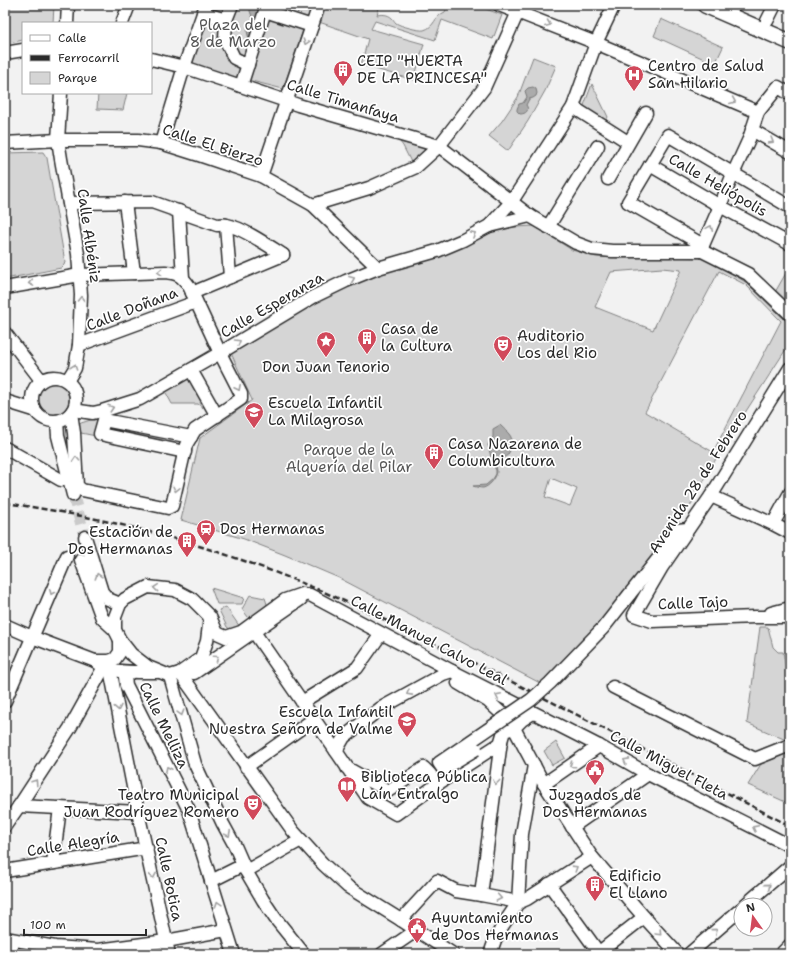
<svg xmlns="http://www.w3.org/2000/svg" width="795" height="959" viewBox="0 0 795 959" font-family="'Shantell Sans',sans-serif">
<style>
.green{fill:#d5d5d5;stroke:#808080;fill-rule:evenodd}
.water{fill:#ababab;stroke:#787878}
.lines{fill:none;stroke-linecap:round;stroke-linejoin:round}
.minor-tunnel{stroke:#cacaca;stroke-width:12;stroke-dasharray:12 6;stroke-linecap:butt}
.minor-casing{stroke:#2b2b2b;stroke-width:15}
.major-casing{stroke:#2b2b2b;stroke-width:18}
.minor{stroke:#fff;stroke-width:12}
.major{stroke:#fff;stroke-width:15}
.rail{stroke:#2b2b2b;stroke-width:2.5;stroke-dasharray:6 3;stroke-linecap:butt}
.minor-bridge-casing{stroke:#2b2b2b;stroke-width:15;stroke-linecap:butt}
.minor-bridge{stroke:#fff;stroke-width:12}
.oneway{stroke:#a0a0a0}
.labels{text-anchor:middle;stroke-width:3.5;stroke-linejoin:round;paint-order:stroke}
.park-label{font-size:15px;fill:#565656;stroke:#fff}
.poi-label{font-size:15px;fill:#2b2b2b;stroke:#fff;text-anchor:start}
.street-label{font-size:15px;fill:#2b2b2b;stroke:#fff}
</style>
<rect width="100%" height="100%" fill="#f2f2f2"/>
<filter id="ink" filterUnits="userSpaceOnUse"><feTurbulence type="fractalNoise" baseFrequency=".025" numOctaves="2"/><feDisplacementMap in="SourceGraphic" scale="8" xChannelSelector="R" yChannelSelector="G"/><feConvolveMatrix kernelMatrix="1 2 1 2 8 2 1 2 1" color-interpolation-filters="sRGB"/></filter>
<g filter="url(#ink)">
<!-- green -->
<g class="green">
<polygon points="5,5 54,5 53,23 23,23 23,40 5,44"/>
<polygon points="206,5 319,5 305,24 283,89 244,79 241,86 184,67"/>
<path d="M324,5h56l-3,10c5,-1 11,-1 15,3 2,2 2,3 4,5 4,3 23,8 28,7 11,-3 10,-14 21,-18l3,-7h27l27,10 -9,24 -51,-19 -7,20 -60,-19 -4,8 53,15 -10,36 -53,-15 7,-26 -49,-17z"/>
<polygon points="661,19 723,47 715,64 654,36"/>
<polygon points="533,57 556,66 545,91 528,121 508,151 489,136 502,121 518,97"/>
<polygon points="592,84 608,117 605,122 583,108"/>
<polygon points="98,93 127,93 123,110 97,109"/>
<polygon points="400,142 423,148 426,152 412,164 403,146"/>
<polygon points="43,152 47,158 65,262 64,265 61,268 5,279 5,153"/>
<path d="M534,226l38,24 24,7 24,1 43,-1 41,1 16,8 27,17 41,40 2,4v16l-71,110 -27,50 -59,80 -33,41 -60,59 -201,-105 -54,-23 -41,-16 -63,-19 19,-82 52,-38 -21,-47 67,-42 46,-24 40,-14 55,-17 60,-28zM662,268l19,2 -28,60 -58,-23 16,-35zM719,271l27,14 35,36 -68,131 -68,-40zM551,478l26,11 -7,17 -25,-9z"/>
<polygon points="790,266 790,310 774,294"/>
<polygon points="191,377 204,400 200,402 203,408 198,404 172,404 165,391"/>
<circle cx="53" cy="399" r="16"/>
<polygon points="110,417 180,433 182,443 176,452 81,433 79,431 78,427 79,424 81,423 97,418"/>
<polygon points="211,588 244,598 242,604 217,604"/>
<polygon points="250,595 265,598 267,604 267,610 251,621 242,609"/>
<polygon points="226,607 240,627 232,631 227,627 219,610"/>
<polygon points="760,627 768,627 773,647 778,652 783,652 790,690 790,739 786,740 747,723"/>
<polygon points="556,742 565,758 552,765 544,751"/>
<polygon points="790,752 790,804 748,785 761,764"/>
</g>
<!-- water -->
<g class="water">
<path d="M250,5h12l-12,35c-6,-12 -1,-11 3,-21l-3,-8z"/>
<path d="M533,87l3,2 1,4 -1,3 -3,2 -4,1 -3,6c4,5 0,9 -6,9l-3,-3v-2l2,-5 4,-1 4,-6 -2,-6 3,-3z"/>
<path d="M500,425c4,4 9,8 11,12 2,7 -1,18 -7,21 -3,2 -6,2 -10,1 1,5 3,9 3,13 -1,6 -8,15 -14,16 -3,0 -7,-1 -10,-2l13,-1 7,-6 3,-5v-4l-3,-5 -5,-20 5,-8v-8z"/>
</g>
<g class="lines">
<!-- minor-tunnel -->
<polyline class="minor-tunnel" points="73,495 85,537"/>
<!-- minor casing -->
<g class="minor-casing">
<g id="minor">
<polyline points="232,5 226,20 225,39 234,58 248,65"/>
<polyline points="267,5 265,11 312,26"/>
<polyline points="499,5 596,43 758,112"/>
<polyline points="203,13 226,20"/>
<polyline points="767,21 775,5"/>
<polyline points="67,23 68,5"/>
<polyline points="122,23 129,5"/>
<polyline points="5,53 23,50"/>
<polyline points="151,59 184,67 298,105 439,146 530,216 576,243 592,249 612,251 702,251 748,274 790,314"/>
<polyline points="241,86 265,11"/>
<polyline points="61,93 58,140 61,159 78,254 81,295 79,345 75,368 67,381"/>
<polyline points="573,107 628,142"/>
<polyline points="752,130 790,152"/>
<polyline points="5,143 58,140 138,140 161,143 199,155 261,176 313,205 378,268"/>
<polyline points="161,143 184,67 206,5"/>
<polyline points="650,165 720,206 790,244"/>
<polyline points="261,176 319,5"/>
<polyline points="608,179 646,113"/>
<polyline points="125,202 134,273"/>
<path d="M69,203l83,-1 65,23c3,0 7,-1 10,0 16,3 42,21 56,30"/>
<polyline points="313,205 369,188 416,167 439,146 484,88 518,12"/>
<polyline points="179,211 183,278"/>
<polyline points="226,225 230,277"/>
<polyline points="489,226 530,216"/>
<polyline points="548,227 598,146"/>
<polyline points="703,245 628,202 668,135 790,207"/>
<polyline points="702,251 703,245 720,206 733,174 749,139 758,112 778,87 790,94"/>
<path d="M5,288l75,-13 85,-3c13,1 17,4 24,14l31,67 21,41v5l-46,31 -9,15 -14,61 -4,2 -86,-18 -5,-4 -3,-53 -3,-20"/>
<polyline points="192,293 283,255"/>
<polyline points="5,333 41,380"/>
<polyline points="79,345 196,302"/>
<polyline points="790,368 711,496 662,567 634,615 652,621 755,617 790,617"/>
<polyline points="191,370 217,416"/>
<circle cx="54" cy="399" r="22"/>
<polyline points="5,401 34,410"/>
<polyline points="73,410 93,413 102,411 140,399 220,353 313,297 346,281 378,268 437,251 463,240 489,226 512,201 573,107 596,43 614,5"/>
<polyline points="57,421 58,436 73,495"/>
<polyline points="5,448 61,480"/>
<polyline points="185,452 100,434 104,420 191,437"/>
<polyline points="711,496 773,524 790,533"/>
<polyline points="773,524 790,493"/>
<polyline points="85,537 102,592 108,599 120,604"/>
<polyline points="81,560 102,618 115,630"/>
<polyline points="629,595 661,555 677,530 688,529"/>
<polyline points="771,613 790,608"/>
<polyline points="210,617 207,641 201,658 180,673 170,676 148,667 131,654 120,640 115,630 115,617 120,604 125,599 148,587 175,590 192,599 210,617 217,633 226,637 241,632 285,600 302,594 310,595 452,671 599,746 648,774 790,846"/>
<path d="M5,625l27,12 63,24c5,3 9,7 14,8 14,4 33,3 48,3"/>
<polyline points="254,632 336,751"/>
<polyline points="95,661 109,661 115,659 120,652 120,640"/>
<polyline points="110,669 138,812 169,954"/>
<polyline points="131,672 125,677 126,685 189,810 234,954"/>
<polyline points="182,672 194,673 301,599"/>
<polyline points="180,673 293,831 323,864 348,887 401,920 453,954"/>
<polyline points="170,676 195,764 223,824 235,846 246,871 263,900 275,918 304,954"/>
<polyline points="458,683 488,701 503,715 514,728 544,784 592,857 644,917 678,954"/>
<polyline points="613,687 755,759 790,745"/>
<polyline points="5,701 67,556"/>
<polyline points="302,702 357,668 381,634"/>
<polyline points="246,767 314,719"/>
<polyline points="347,768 388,791 424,768 439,783 396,814 368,798 336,751 344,737 381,708 443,674 452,671"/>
<polyline points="439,783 501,743"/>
<polyline points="544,784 599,746"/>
<polyline points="19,806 138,812"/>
<polyline points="5,826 19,806 70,728 104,667"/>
<polyline points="572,827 648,774"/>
<polyline points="53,863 60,808"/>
<polyline points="5,871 147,848"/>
<polyline points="246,871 301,840"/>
<polyline points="211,881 243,865"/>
<polyline points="549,884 599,953"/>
<polyline points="481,895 501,741 504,731 514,728 522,720 533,713"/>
<polyline points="518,903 522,834 534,765"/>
<polyline points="745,905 790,866"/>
<polyline points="401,920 437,881 456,891 481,895 513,901 518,903"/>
<polyline points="5,938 55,947 98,950 166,941 226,930"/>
<polyline points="7,939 14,954"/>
<polyline points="382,954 417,930"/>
<polyline points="490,954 495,940 503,925 518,903 527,899 592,857"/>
<polyline points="597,954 644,917"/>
<polyline points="689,954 741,909"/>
<polyline points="781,954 790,945"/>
</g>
</g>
<!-- major casing -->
<g class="major-casing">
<polyline id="major" points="705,5 790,42"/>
</g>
<!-- minor -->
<use href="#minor" class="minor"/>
<!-- major -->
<use href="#major" class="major"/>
<!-- rail -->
<path class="rail" d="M5,503c102,14 202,41 297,80 55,22 107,49 160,74 110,54 219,112 328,169"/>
<!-- minor-bridge casing -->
<g class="minor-bridge-casing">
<polyline id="minor-bridge" points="476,749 443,769 439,763 531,700 550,683 603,628 629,595"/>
</g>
<!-- minor-bridge -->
<use href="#minor-bridge" class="minor-bridge"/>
</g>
<!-- one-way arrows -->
<defs><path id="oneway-chevron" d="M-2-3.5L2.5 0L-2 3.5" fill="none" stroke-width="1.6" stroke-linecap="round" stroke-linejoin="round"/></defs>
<g class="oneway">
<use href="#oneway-chevron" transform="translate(548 24) rotate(22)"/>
<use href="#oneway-chevron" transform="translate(306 42) rotate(108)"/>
<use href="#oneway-chevron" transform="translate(733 101) rotate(23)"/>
<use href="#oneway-chevron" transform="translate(771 141) rotate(30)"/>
<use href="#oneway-chevron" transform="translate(710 228) rotate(-66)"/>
<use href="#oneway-chevron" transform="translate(473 234) rotate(-28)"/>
<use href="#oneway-chevron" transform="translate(160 272) rotate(179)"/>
<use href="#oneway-chevron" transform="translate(352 279) rotate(-22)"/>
<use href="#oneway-chevron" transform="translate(31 283) rotate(170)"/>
<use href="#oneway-chevron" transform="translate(81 299) rotate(-89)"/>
<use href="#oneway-chevron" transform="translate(238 342) rotate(-31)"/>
<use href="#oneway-chevron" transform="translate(74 367) rotate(-71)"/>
<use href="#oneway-chevron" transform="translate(238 388) rotate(63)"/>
<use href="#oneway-chevron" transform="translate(111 408) rotate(-18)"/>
<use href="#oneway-chevron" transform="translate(76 459) rotate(-93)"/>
<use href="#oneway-chevron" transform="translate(176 489) rotate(103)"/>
<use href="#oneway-chevron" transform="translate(98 576) rotate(-107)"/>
<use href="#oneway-chevron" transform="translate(156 588) rotate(-175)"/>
<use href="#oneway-chevron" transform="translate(52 592) rotate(113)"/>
<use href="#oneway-chevron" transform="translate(216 658) rotate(-35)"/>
<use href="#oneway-chevron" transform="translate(409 693) rotate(151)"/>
<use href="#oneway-chevron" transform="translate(498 696) rotate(-153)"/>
<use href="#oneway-chevron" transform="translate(118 708) rotate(79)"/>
<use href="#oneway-chevron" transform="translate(181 713) rotate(74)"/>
<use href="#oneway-chevron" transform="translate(626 761) rotate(-151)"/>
<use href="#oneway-chevron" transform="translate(572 765) rotate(145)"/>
<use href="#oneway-chevron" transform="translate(168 769) rotate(-116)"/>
<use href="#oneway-chevron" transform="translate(35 782) rotate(-57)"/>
<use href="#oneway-chevron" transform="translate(496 782) rotate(97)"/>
<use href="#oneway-chevron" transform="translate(755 828) rotate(-153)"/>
<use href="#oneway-chevron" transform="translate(228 834) rotate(62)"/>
<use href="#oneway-chevron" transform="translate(575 868) rotate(-32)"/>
<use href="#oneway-chevron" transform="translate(153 876) rotate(79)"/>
<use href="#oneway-chevron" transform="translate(768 886) rotate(-41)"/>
<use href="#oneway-chevron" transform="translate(499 898) rotate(11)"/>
<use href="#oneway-chevron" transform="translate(218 904) rotate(-108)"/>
<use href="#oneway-chevron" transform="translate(715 931) rotate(-41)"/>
<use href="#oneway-chevron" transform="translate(659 933) rotate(47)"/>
</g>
</g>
<!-- icons -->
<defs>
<g id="building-pin" transform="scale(1)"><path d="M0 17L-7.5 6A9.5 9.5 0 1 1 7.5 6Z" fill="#d1495b" stroke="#fff"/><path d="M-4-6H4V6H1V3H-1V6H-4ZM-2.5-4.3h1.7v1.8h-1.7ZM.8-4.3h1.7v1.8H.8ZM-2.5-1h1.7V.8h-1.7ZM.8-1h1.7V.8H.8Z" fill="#fff"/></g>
<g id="hospital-pin" transform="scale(1)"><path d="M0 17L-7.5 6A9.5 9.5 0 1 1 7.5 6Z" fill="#d1495b" stroke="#fff"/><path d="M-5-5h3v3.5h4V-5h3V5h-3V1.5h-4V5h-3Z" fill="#fff"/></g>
<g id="sight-pin" transform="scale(1)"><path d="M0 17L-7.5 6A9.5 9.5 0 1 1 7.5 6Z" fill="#d1495b" stroke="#fff"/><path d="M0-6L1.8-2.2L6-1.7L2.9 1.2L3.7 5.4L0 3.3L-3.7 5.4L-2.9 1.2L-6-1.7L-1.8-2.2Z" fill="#fff"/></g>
<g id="theatre-pin" transform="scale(1)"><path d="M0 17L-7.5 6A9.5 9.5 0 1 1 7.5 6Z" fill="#d1495b" stroke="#fff"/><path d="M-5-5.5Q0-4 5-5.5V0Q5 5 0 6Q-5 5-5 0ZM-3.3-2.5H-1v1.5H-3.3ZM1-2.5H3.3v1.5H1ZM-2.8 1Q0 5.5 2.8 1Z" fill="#fff"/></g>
<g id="school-pin" transform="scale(1)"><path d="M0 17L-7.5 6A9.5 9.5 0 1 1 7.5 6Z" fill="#d1495b" stroke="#fff"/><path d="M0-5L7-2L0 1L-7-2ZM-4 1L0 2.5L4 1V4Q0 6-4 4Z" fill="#fff"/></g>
<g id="station-pin" transform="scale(1)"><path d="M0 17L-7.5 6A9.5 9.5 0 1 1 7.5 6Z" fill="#d1495b" stroke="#fff"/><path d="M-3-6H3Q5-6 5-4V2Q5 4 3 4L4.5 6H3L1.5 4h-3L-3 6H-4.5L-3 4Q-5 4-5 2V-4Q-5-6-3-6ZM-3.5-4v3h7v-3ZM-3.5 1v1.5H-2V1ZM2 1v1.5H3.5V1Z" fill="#fff"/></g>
<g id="civic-pin" transform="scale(1)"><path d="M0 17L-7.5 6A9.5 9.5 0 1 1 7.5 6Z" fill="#d1495b" stroke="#fff"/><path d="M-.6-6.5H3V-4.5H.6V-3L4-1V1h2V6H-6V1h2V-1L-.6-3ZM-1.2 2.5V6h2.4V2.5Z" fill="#fff"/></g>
<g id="library-pin" transform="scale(1)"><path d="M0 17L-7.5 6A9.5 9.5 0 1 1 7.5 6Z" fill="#d1495b" stroke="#fff"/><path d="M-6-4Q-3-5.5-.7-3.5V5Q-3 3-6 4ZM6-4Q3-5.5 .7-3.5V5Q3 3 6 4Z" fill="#fff"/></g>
</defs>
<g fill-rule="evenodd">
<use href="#building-pin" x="343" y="70"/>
<use href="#hospital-pin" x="634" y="75"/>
<use href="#building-pin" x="367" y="338"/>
<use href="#sight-pin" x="326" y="341"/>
<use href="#theatre-pin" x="503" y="345"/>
<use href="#school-pin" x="254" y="412"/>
<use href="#building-pin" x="434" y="453"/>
<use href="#station-pin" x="206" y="529"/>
<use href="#building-pin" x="187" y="541"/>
<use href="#school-pin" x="407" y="721"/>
<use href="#civic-pin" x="595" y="769"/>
<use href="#library-pin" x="347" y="786"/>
<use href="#theatre-pin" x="253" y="804"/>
<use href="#building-pin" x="595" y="885"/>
<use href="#civic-pin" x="417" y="927"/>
</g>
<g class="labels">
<!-- park labels -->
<g class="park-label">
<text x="233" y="30">Plaza del<tspan x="233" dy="17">8 de Marzo</tspan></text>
<text x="349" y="455">Parque de la<tspan x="349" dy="17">Alquería del Pilar</tspan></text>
</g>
<!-- poi labels -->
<g class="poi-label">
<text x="357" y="66">CEIP "HUERTA<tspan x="357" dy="17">DE LA PRINCESA"</tspan></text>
<text x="648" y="71">Centro de Salud<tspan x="648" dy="17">San Hilario</tspan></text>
<text x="381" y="334">Casa de<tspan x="381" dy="17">la Cultura</tspan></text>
<text x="517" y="341">Auditorio<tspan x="517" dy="17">Los del Rio</tspan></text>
<text x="326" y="372" text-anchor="middle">Don Juan Tenorio</text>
<text x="268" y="408">Escuela Infantil<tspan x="268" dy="17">La Milagrosa</tspan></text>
<text x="448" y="449">Casa Nazarena de<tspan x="448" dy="17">Columbicultura</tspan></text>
<text x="220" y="534">Dos Hermanas</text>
<text x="173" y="537" text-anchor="end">Estación de<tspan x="173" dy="17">Dos Hermanas</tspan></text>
<text x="393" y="717" text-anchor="end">Escuela Infantil<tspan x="393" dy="17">Nuestra Señora de Valme</tspan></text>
<text x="361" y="782">Biblioteca Pública<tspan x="361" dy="17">Laín Entralgo</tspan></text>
<text x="239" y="800" text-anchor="end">Teatro Municipal<tspan x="239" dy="17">Juan Rodríguez Romero</tspan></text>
<text x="595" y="800" text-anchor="middle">Juzgados de<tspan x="595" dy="17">Dos Hermanas</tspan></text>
<text x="609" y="881">Edificio<tspan x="609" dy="17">El Llano</tspan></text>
<text x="431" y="923">Ayuntamiento<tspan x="431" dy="17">de Dos Hermanas</tspan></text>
</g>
<!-- street labels -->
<g class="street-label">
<text transform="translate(343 101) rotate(17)" y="5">Calle Timanfaya</text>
<text transform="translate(213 145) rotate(18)" y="5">Calle El Bierzo</text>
<text transform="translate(718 185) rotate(30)" y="5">Calle Heliópolis</text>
<text transform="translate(89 236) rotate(82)" y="5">Calle Albéniz</text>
<text transform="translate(272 305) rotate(-30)" y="5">Calle Esperanza</text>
<text transform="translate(132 309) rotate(-21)" y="5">Calle Doñana</text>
<text transform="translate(698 482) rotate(-57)" y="5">Avenida 28 de Febrero</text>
<text transform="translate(693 603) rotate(-2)" y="5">Calle Tajo</text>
<text transform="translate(429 640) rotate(28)" y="5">Calle Manuel Calvo Leal</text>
<text transform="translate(164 725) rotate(64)" y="5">Calle Melliza</text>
<text transform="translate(669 765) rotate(28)" y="5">Calle Miguel Fleta</text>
<text transform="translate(73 844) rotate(-9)" y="5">Calle Alegría</text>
<text transform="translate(169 879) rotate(78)" y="5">Calle Botica</text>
</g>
</g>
<!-- margin -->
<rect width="795" height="959" fill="none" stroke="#fff" stroke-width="20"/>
<rect x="10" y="10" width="775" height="939" fill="none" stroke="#2b2b2b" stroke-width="1.5" filter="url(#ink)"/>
<!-- legend -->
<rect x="22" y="22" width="130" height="72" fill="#ffffff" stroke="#aaaaaa"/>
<rect x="30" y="35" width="20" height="6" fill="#ffffff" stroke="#aaaaaa"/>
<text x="58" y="42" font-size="12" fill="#2b2b2b">Calle</text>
<rect x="30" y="55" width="20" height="6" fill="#2b2b2b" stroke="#aaaaaa"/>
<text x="58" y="62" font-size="12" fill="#2b2b2b">Ferrocarril</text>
<rect x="30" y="72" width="20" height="12" fill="#d5d5d5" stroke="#aaaaaa"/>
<text x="58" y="82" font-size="12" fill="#2b2b2b">Parque</text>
<!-- north arrow -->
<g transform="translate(753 917) rotate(346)"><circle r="19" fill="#ffffff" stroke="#aaaaaa"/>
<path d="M0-3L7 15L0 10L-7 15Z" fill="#d1495b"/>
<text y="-6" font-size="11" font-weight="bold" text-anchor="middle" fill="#2b2b2b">N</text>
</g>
<!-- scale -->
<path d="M24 929v6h122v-6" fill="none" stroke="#2b2b2b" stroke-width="2"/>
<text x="30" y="929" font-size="12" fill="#2b2b2b" stroke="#ffffff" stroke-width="3" paint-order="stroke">100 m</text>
</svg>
